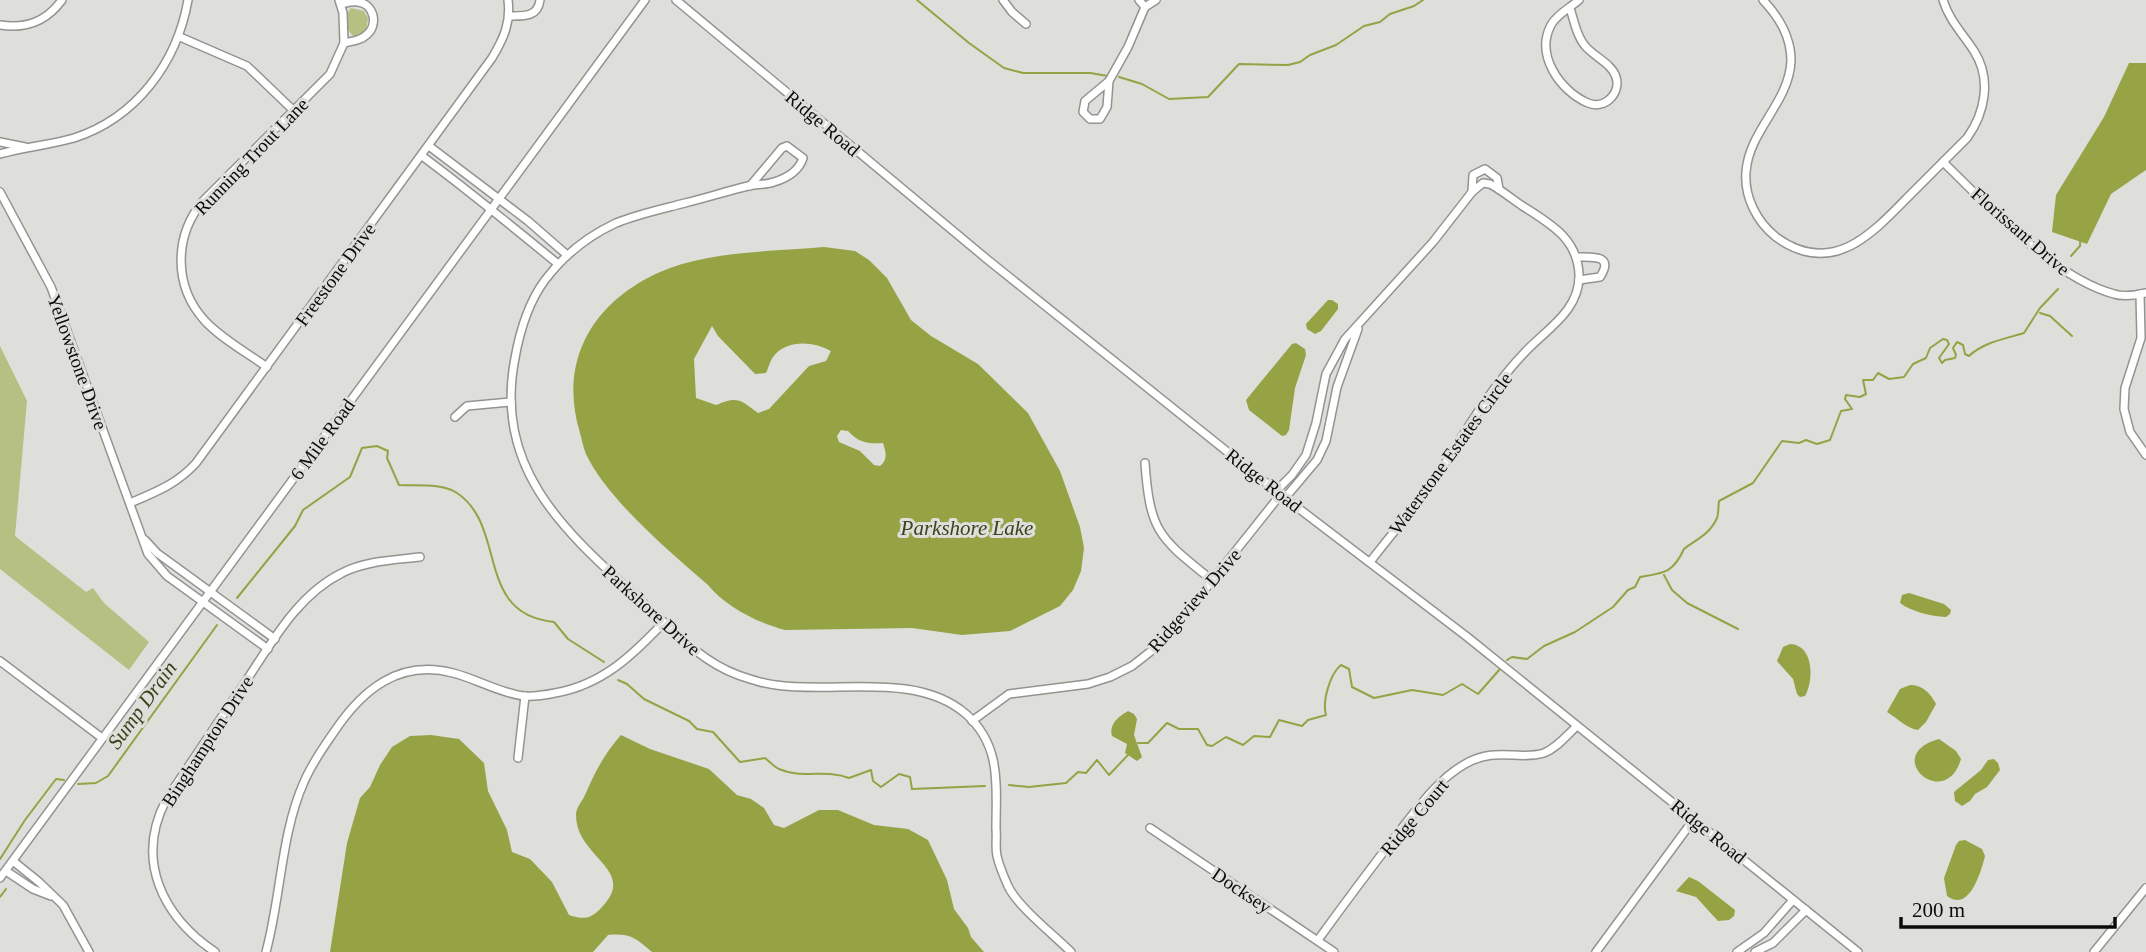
<svg xmlns="http://www.w3.org/2000/svg" width="2146" height="952" viewBox="0 0 2146 952" font-family="Georgia,serif">
<style>
.green{fill:#b5c082}
.forest{fill:#96a446}
.water{fill:#95a345;fill-rule:evenodd}
.lines{fill:none;stroke-linecap:round;stroke-linejoin:round}
.stream{stroke:#95a345;stroke-width:2}
.minor-casing{stroke:#939390;stroke-width:10}
.minor{stroke:#fff;stroke-width:7}
.labels{text-anchor:middle;stroke-width:6;stroke-linejoin:round;paint-order:stroke}
.street-label{font-size:19px;fill:#0b0c0b;stroke:#dededb}
.water-label{font-size:21px;font-style:italic;fill:#3c421a;stroke:#dededb}
</style>
<rect width="100%" height="100%" fill="#dededb"/>
<!-- green -->
<g class="green">
<polygon points="351,8 364,11 368,18 366,32 355,38 348,30 346,15"/>
<polygon points="0,346 27,401 15,536 86,592 93,588 104,603 149,642 129,670 0,569"/>
</g>
<!-- forest -->
<polygon class="forest" points="2129,63 2146,63 2146,170 2111,194 2087,244 2052,232 2056,195 2104,117"/>
<!-- water -->
<g class="water">
<path d="M824,247l31,4 14,9 18,18 24,42 20,16 47,28 50,49 32,58 20,56 4,21 -3,23 -8,19 -13,16 -50,25 -48,4 -50,-7 -127,2c-27,-7 -59,-23 -77,-45 -38,-33 -101,-86 -122,-131 -3,-7 -4,-14 -6,-21 -25,-82 24,-145 102,-169 46,-13 94,-13 142,-17zM712,326l6,10 37,38 11,-1c2,-4 4,-12 7,-16 13,-18 41,-16 58,-6l-5,10 -17,5 -40,43 -11,4c-18,-14 -21,-17 -42,-8l-20,-7 -2,-39zM841,430l7,1c11,12 20,13 35,12 3,9 5,17 -3,23l-6,-1 -14,-14 -21,-9 -2,-6z"/>
<polygon points="1328,300 1332,300 1338,304 1338,309 1321,331 1315,334 1307,329 1306,324"/>
<polygon points="1296,343 1305,349 1306,355 1295,388 1289,430 1286,435 1282,436 1249,410 1246,400 1292,344"/>
<path d="M1909,593l35,11 7,6 -1,4 -4,3c-16,-1 -34,-5 -46,-14l2,-8z"/>
<path d="M1790,644c24,1 24,36 15,52l-5,1 -3,-3 -4,-15 -16,-18 6,-14z"/>
<path d="M1910,685c12,-1 21,9 26,19l-10,18 -8,8c-12,-2 -21,-12 -31,-18l13,-23z"/>
<path d="M1128,711l6,3 3,5 -3,16 8,22 -5,4 -12,-8 2,-9 -15,-8c-3,-12 6,-19 16,-25z"/>
<path d="M431,735l28,4 25,24 4,28 19,39 5,22 18,7 22,23 17,33c15,5 22,4 33,-8 36,-38 -26,-49 -26,-92 0,-8 6,-13 9,-20 10,-23 19,-41 36,-60l29,14 59,20 28,26 14,4 13,9 10,17 10,3 35,-18h19l36,15 34,4 20,11 19,40 7,29 14,19 3,9 13,15h-332c-17,-14 -21,-19 -44,-17l-15,17h-263l17,-109 13,-45 10,-11 10,-22 12,-18 18,-11z"/>
<path d="M1939,739l17,12 5,8c-16,54 -81,-4 -22,-20z"/>
<polygon points="1994,759 1998,763 2000,770 1987,787 1975,794 1970,801 1962,806 1955,801 1954,792 1981,770 1988,760"/>
<path d="M1965,840l17,9 3,7c-4,16 -16,57 -38,40l-3,-18 12,-33 3,-4z"/>
<polygon points="1689,877 1698,881 1735,910 1734,916 1729,920 1718,921 1696,897 1676,891"/>
</g>
<g class="lines">
<!-- stream -->
<g class="stream">
<polyline points="917,0 969,43 1004,68 1023,73 1090,73 1108,76"/>
<polyline points="1119,77 1142,84 1169,99 1208,97 1239,64 1288,65 1300,62 1310,55 1336,45 1364,26 1380,22 1390,14 1414,6 1423,0"/>
<polyline points="2071,256 2080,246 2081,224 2095,211 2095,209 2084,209 2084,205 2111,170 2111,162 2118,153 2130,121 2133,119 2136,123 2146,126"/>
<polyline points="2040,313 2050,316 2072,336"/>
<polyline points="1664,575 1672,590 1687,603 1738,629"/>
<path d="M237,598l58,-72 8,-16 47,-33 12,-29 15,-2 11,5 -1,7 12,27c18,1 43,-2 58,8 51,34 17,121 97,129l14,17 36,23"/>
<path d="M1507,660l5,-3 15,2 17,-13 31,-14 38,-25 15,-17 7,-3 5,-10c24,-4 33,-4 44,-28 13,-10 26,-15 33,-31 2,-6 1,-11 2,-17l34,-18 29,-42 17,2 7,-3 11,4 13,-4 11,-29 11,-2 -7,-10 1,-4 14,2 6,-3 -3,-14h10l5,-7 11,6 15,-2 9,-13 13,-6 4,-10 13,-9 4,1 2,4 -10,14 3,5 3,-3 10,-2 1,-3 -3,-7 4,-6 6,3 2,9 4,2c15,-14 36,-17 55,-23l16,-25 18,-19"/>
<path d="M618,680l9,4 17,15 45,22 8,8 16,3 27,30 25,-4c4,3 9,9 14,11 22,10 48,0 70,9l22,-8 2,11 8,6 18,-13 11,3 2,12 73,-3"/>
<path d="M1138,743h10l19,-20 12,6h19l9,16 5,1 14,-9 17,8 11,-9 16,1 9,-17 23,6 6,-6 18,-5c-4,-14 4,-41 15,-50l8,4 3,18 22,11 38,-8 31,5 19,-11 16,10 22,-25"/>
<polyline points="78,784 96,783 108,776 217,625"/>
<polyline points="1009,785 1029,787 1066,783 1078,772 1086,773 1097,760 1109,775 1128,755"/>
<polyline points="0,859 25,820 56,779 64,780"/>
<polyline points="0,897 6,889"/>
</g>
<!-- minor casing -->
<g class="minor-casing">
<g id="minor">
<polyline points="676,0 988,260 1285,498 1466,636 1858,952"/>
<polyline points="1003,0 1012,12 1026,24"/>
<path d="M1763,0c16,17 28,36 28,61 -2,42 -42,69 -45,111 -2,25 11,50 30,65 55,40 94,-1 131,-39 20,-20 40,-40 60,-60 18,-25 25,-59 7,-87 -11,-17 -25,-31 -31,-51"/>
<path d="M341,4c5,-1 11,-3 17,-2 17,2 21,25 7,34 -5,5 -14,5 -21,7"/>
<polyline points="1145,7 1156,0"/>
<path d="M1570,8c4,13 7,29 16,39 9,10 26,17 30,30 5,16 -11,33 -28,26 -28,-12 -53,-48 -37,-78 6,-11 19,-17 28,-25"/>
<path d="M510,16c14,0 28,1 30,-16"/>
<path d="M0,25c26,4 46,-3 62,-25"/>
<polyline points="180,37 247,66 294,111"/>
<polyline points="1109,81 1085,101 1083,112 1090,119 1100,119 1107,107 1109,81 1128,47 1145,7 1139,0"/>
<polyline points="0,142 25,147"/>
<polyline points="429,146 528,221 567,255"/>
<path d="M0,154c24,-7 50,-9 74,-16 62,-20 103,-75 114,-138"/>
<path d="M422,156c46,34 91,71 136,108"/>
<path d="M1943,162c46,44 109,115 171,132 9,3 23,1 32,-1"/>
<path d="M750,186l32,-38 5,-2 16,12c-4,13 -16,20 -29,24 -8,3 -17,2 -26,4 -21,5 -42,12 -63,17 -23,6 -47,11 -69,20 -28,13 -52,32 -71,57 -17,23 -25,50 -30,78 -22,112 51,174 125,242 30,27 59,61 98,75 12,4 25,9 38,10 60,9 140,-14 190,29 36,32 30,72 30,115 1,9 -1,18 1,27 2,9 7,21 11,30 9,20 47,50 63,66"/>
<polyline points="0,192 51,287 148,554 167,576 268,649"/>
<polyline points="1472,192 1473,175 1485,169 1497,178 1499,189"/>
<path d="M1576,257c15,0 39,-3 24,20l-21,3"/>
<polyline points="2140,294 2141,338 2125,388 2124,409 2130,432 2146,455"/>
<path d="M267,367c-20,-14 -45,-28 -62,-46 -32,-35 -31,-85 -2,-120l127,-127 14,-31 -1,-30 -4,-13"/>
<polyline points="455,417 467,406 511,402"/>
<path d="M1145,463c5,71 15,75 68,118"/>
<path d="M1276,491l16,-16 14,-20 10,-32 10,-49 19,-35 88,-97 39,-50 11,-9 7,1c11,6 21,14 31,21 28,18 57,33 58,70 1,35 -32,54 -53,76 -37,39 -59,78 -87,122 -21,31 -46,59 -69,89"/>
<polyline points="1285,498 1317,460 1326,441 1337,387 1358,329"/>
<path d="M130,503c26,-11 47,-19 66,-40l296,-405c12,-20 19,-36 16,-58"/>
<polyline points="145,540 157,553 275,639"/>
<polyline points="0,661 102,738"/>
<polyline points="972,721 1009,694 1088,684 1110,677 1132,666 1164,641 1281,494"/>
<polyline points="518,758 525,696"/>
<polyline points="1150,828 1334,952"/>
<polyline points="13,861 39,882 63,905 89,952"/>
<polyline points="6,871 33,889 51,896"/>
<polyline points="0,878 645,0"/>
<path d="M1318,940c26,-36 53,-72 80,-107 20,-25 39,-53 67,-69 31,-18 53,-3 79,-11 13,-5 23,-18 33,-27"/>
<path d="M215,952c-53,-36 -80,-92 -49,-152 26,-39 52,-78 78,-116 27,-40 53,-89 98,-111 23,-12 52,-13 78,-16"/>
<path d="M266,952c15,-55 15,-119 38,-170 8,-19 19,-34 30,-50 28,-42 65,-73 119,-59 24,6 46,20 71,23 10,1 21,-1 31,-3 47,-8 78,-38 109,-71"/>
<polyline points="1596,952 1694,819"/>
<polyline points="1737,952 1764,933 1793,900"/>
<polyline points="1755,952 1773,943 1806,910"/>
<polyline points="2094,952 2146,888"/>
</g>
</g>
<!-- minor -->
<use href="#minor" class="minor"/>
</g>
<g class="labels">
<!-- street labels -->
<g class="street-label">
<text transform="translate(823 123) rotate(40)" y="7">Ridge Road</text>
<text transform="translate(251 156) rotate(-46)" y="7">Running Trout Lane</text>
<text transform="translate(2021 231) rotate(41)" y="7">Florissant Drive</text>
<text transform="translate(335 274) rotate(-54)" y="7">Freestone Drive</text>
<text transform="translate(78 362) rotate(70)" y="7">Yellowstone Drive</text>
<text transform="translate(322 439) rotate(-54)" y="7">6 Mile Road</text>
<text transform="translate(1450 453) rotate(-54)" y="7">Waterstone Estates Circle</text>
<text transform="translate(1264 480) rotate(38)" y="7">Ridge Road</text>
<text transform="translate(1194 600) rotate(-49)" y="7">Ridgeview Drive</text>
<text transform="translate(652 610) rotate(42)" y="7">Parkshore Drive</text>
<text transform="translate(207 741) rotate(-57)" y="7">Binghampton Drive</text>
<text transform="translate(1414 817) rotate(-50)" y="7">Ridge Court</text>
<text transform="translate(1709 831) rotate(39)" y="7">Ridge Road</text>
<text transform="translate(1242 890) rotate(34)" y="7">Docksey</text>
</g>
<!-- water labels -->
<g class="water-label">
<text x="967" y="535">Parkshore Lake</text>
<text transform="translate(142 705) rotate(-54)" y="7">Sump Drain</text>
</g>
</g>
<!-- scale -->
<path d="M1901 917v10h214v-10" fill="none" stroke="#0b0c0b" stroke-width="3.5"/>
<text x="1912" y="917" font-size="21" fill="#0b0c0b" stroke="#dededb" stroke-width="5" paint-order="stroke">200 m</text>
</svg>
